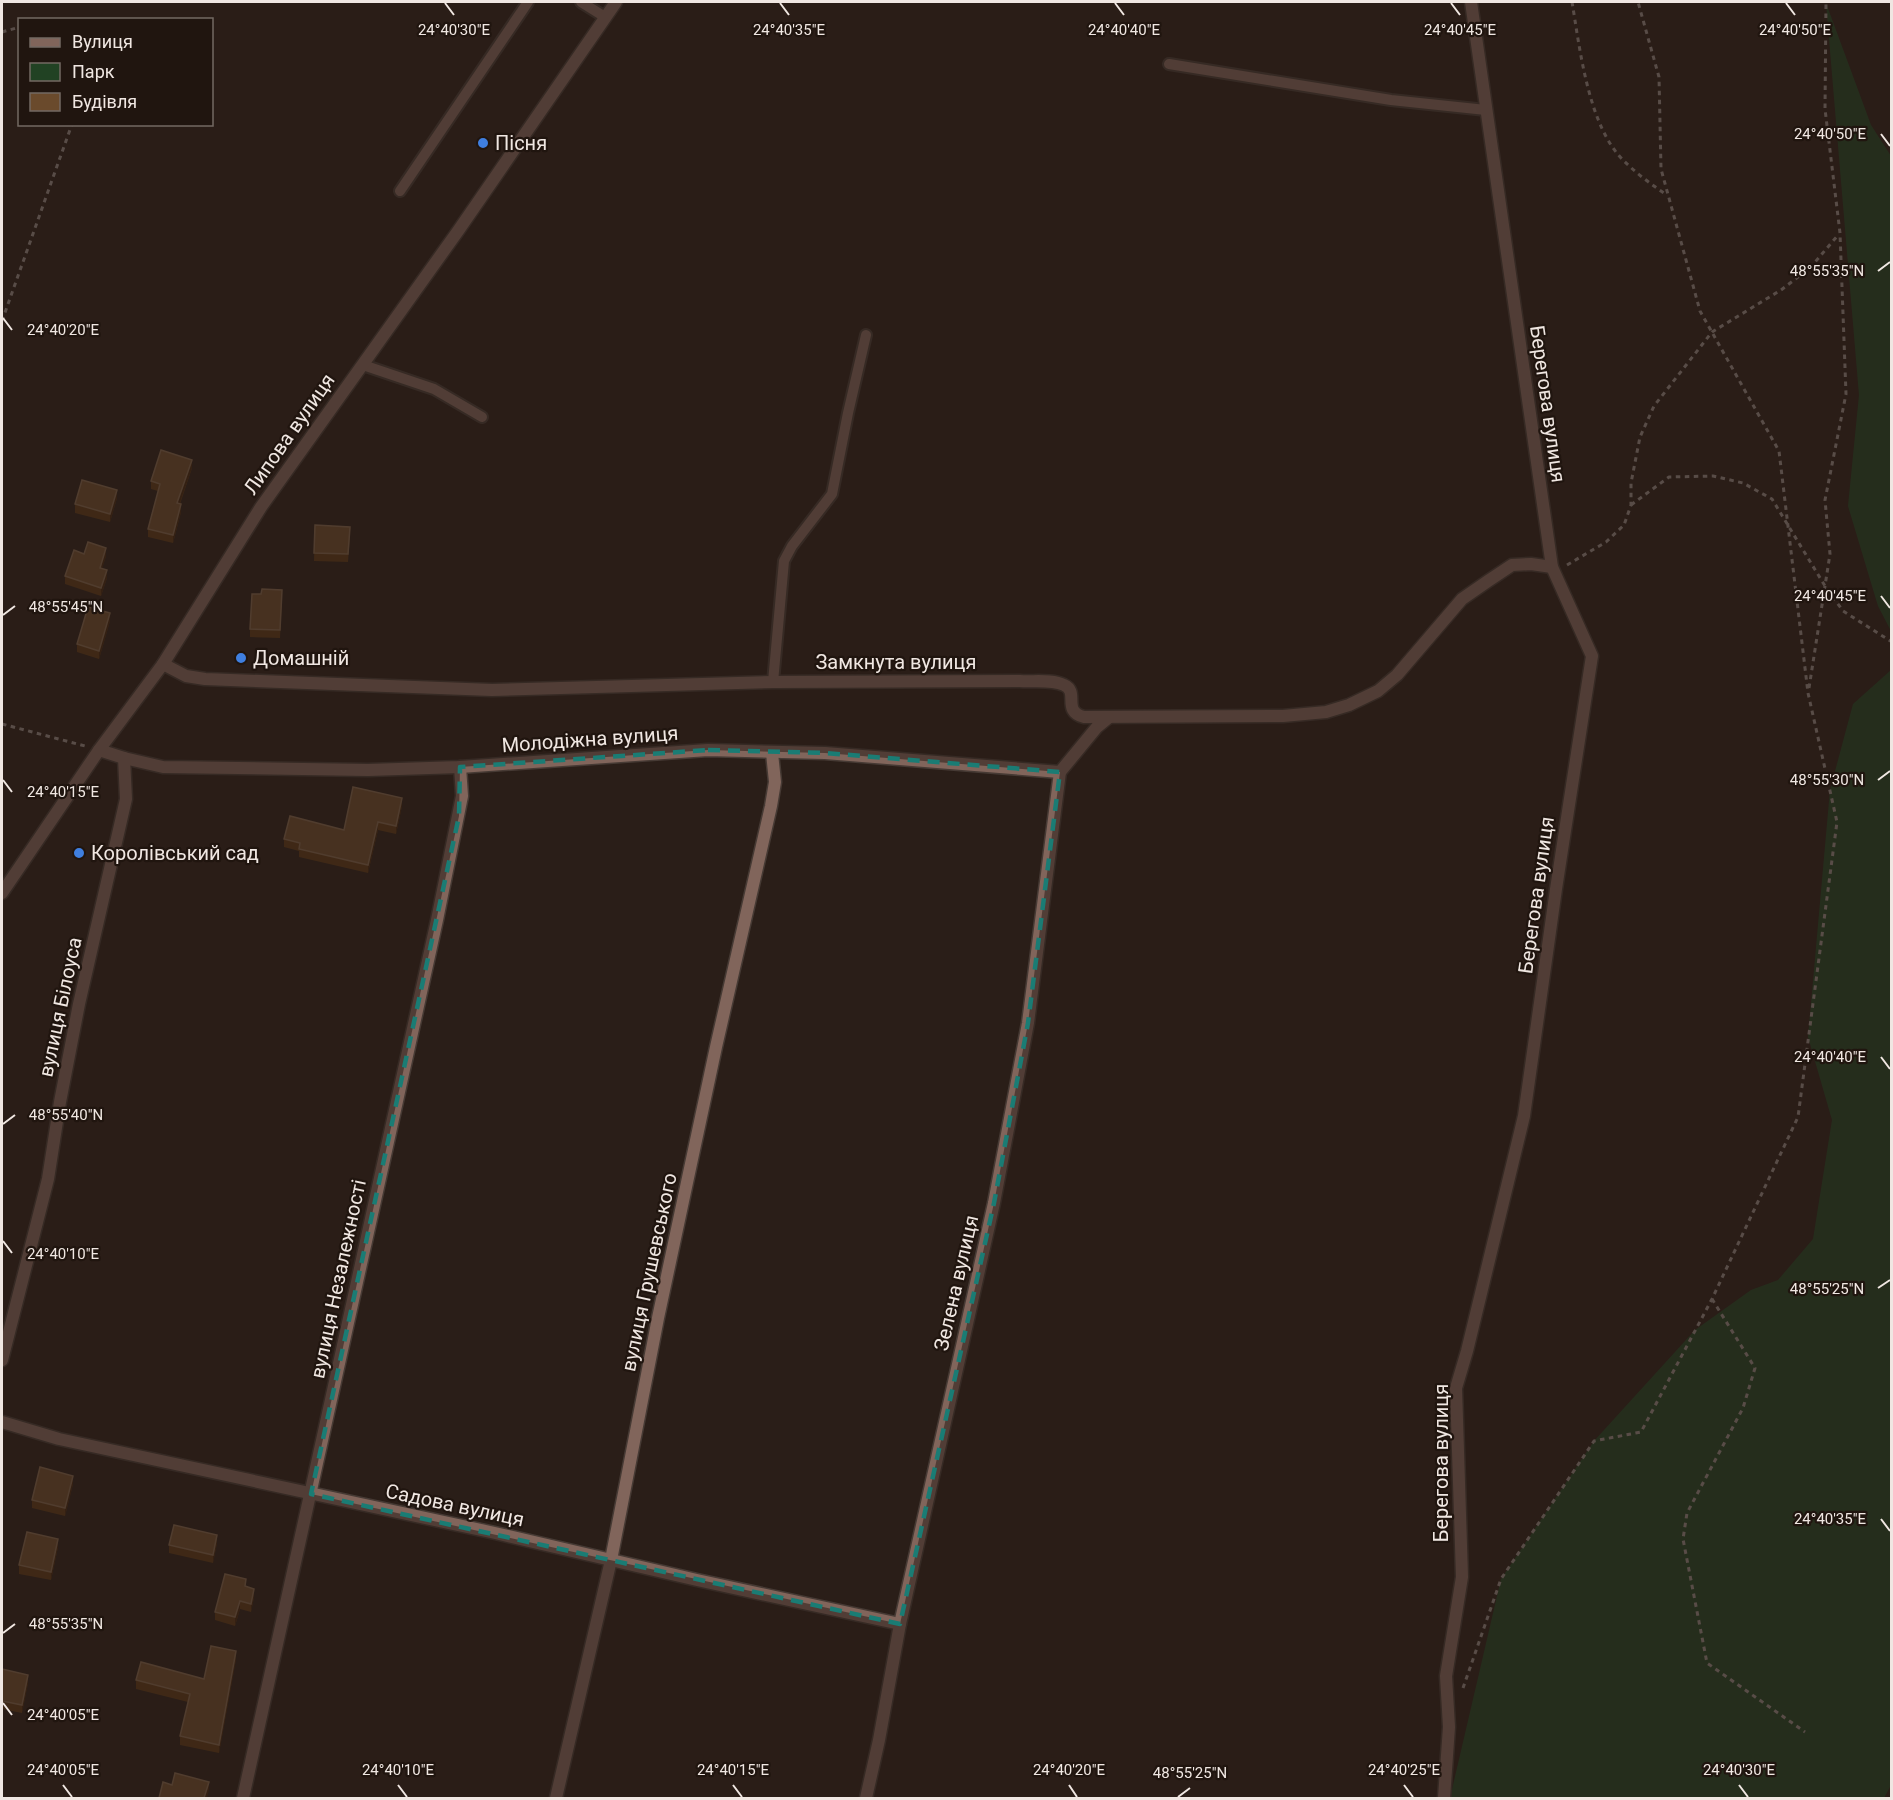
<svg xmlns="http://www.w3.org/2000/svg" width="1893" height="1800" viewBox="0 0 1893 1800" font-family="Roboto,sans-serif">
<style>
.green{fill:#214223}
.lines{fill:none;stroke-linecap:round;stroke-linejoin:round}
.service-casing{stroke:#463a34;stroke-width:14}
.minor-casing{stroke:#463a34;stroke-width:15}
.tertiary-casing{stroke:#463a34;stroke-width:15}
.path{stroke:#918681;stroke-width:3;stroke-dasharray:4.5 4.5;stroke-linecap:butt}
.service{stroke:#81655b;stroke-width:10}
.minor{stroke:#81655b;stroke-width:12}
.tertiary{stroke:#81655b;stroke-width:12}
.wall{fill:#593716}
.shaded-wall{fill:#40250e}
.building{fill:#6a4a2c;stroke:#7f6349;stroke-width:1.5}
.marked{fill:none;stroke:#1a7c74;stroke-width:4.5;stroke-dasharray:12 8;stroke-linejoin:round}
.ticks{fill:none;stroke:#f0e7e2;stroke-width:2}
.shop-dot{fill:#3f7fe0;stroke:#20150f;stroke-width:2}
.labels{text-anchor:middle;stroke-width:4.5;stroke-linejoin:round;paint-order:stroke}
.poi-label{font-size:20px;fill:#f0e7e2;stroke:#20150f;text-anchor:start}
.street-label{font-size:20px;fill:#f0e7e2;stroke:#20150f}
.ticks-label{font-size:15px;text-anchor:middle;fill:#f0e7e2;stroke:#20150f;stroke-width:4.5;stroke-linejoin:round;paint-order:stroke}
</style>
<rect width="100%" height="100%" fill="#2a1e18"/>
<!-- green -->
<g class="green">
<polygon points="1826,3 1871,125 1891,156 1891,631 1878,606 1848,506 1859,395"/>
<polygon points="1891,670 1891,1785 1884,1798 1450,1798 1501,1579 1594,1441 1695,1330 1751,1290 1778,1280 1813,1239 1832,1120 1808,1037 1830,790 1853,704"/>
</g>
<g class="lines">
<!-- service casing -->
<g class="service-casing">
<g id="service">
<polyline points="581,2 605,17"/>
<polyline points="1169,64 1391,100 1486,110"/>
<polyline points="400,191 528,2"/>
<polyline points="363,365 434,389 482,417"/>
<polyline points="773,682 784,561 792,546 832,494 848,413 866,335"/>
</g>
</g>
<!-- minor casing -->
<g class="minor-casing">
<g id="minor">
<path d="M163,664l23,12 19,3 287,11 281,-8 247,-1c13,1 32,-2 44,4 16,7 -3,26 20,32l199,-1 43,-4 23,-7 29,-14 19,-16 65,-76 26,-18 24,-16 19,-1 21,3"/>
<polyline points="124,758 163,767 368,770 460,767 708,750 825,753 1060,772"/>
<polyline points="2,1360 48,1179 60,1102 79,1004 126,799 124,758 99,750"/>
<polyline points="2,1422 59,1439 495,1533 697,1580 900,1624"/>
<polyline points="243,1798 437,920 462,796 460,767"/>
<polyline points="556,1798 611,1560 658,1318 716,1047 771,806 775,782 772,753"/>
<polyline points="866,1798 879,1740 900,1624 994,1203 1028,1023 1060,772 1097,727 1108,718"/>
<polyline points="1444,1798 1449,1727 1446,1676 1462,1577 1456,1388 1467,1351 1524,1116 1556,889 1592,656 1552,567 1471,2"/>
</g>
</g>
<!-- tertiary casing -->
<g class="tertiary-casing">
<polyline id="tertiary" points="2,893 99,750 163,664 261,507 458,231 616,2"/>
</g>
<!-- path -->
<g class="path">
<path d="M1572,2c8,47 16,124 52,159 13,13 28,24 43,34"/>
<polyline points="2,32 20,27"/>
<polyline points="2,321 72,124"/>
<polyline points="1631,505 1669,477 1713,476 1743,483 1772,499 1825,586 1843,611 1892,642"/>
<polyline points="1567,565 1606,542 1624,525 1631,505 1631,483 1640,437 1654,406 1712,332 1781,290 1810,268 1839,234"/>
<polyline points="1809,688 1830,554 1825,500 1846,394 1840,233 1825,109 1826,2"/>
<polyline points="2,724 85,746"/>
<polyline points="1712,1299 1755,1368 1743,1408 1687,1513 1683,1539 1707,1663 1805,1732"/>
<polyline points="1463,1688 1501,1579 1594,1441 1641,1432 1712,1299 1798,1117 1837,822 1808,693 1779,451 1700,311 1661,169 1659,77 1638,2"/>
</g>
<!-- service -->
<use href="#service" class="service"/>
<!-- minor -->
<use href="#minor" class="minor"/>
<!-- tertiary -->
<use href="#tertiary" class="tertiary"/>
</g>
<!-- wall -->
<g class="wall">
<polygon points="192,468 180,504 181,512 173,543 148,537 148,529 158,491 151,489 151,481"/>
<polygon points="117,498 110,522 75,513 75,504"/>
<polygon points="315,525 350,535 348,562 314,561"/>
<polygon points="106,556 102,568 107,578 101,596 65,584 65,576"/>
<polygon points="282,598 280,638 250,637 250,629"/>
<polygon points="110,621 99,659 77,652 77,644"/>
<polygon points="402,806 396,834 378,830 368,873 299,857 299,851 284,847 284,839 344,830"/>
<polygon points="73,1484 65,1516 32,1508 32,1500"/>
<polygon points="217,1543 213,1563 169,1553 169,1545"/>
<polygon points="58,1547 51,1580 19,1574 19,1565"/>
<polygon points="246,1587 254,1597 251,1612 240,1609 235,1626 215,1620 215,1612"/>
<polygon points="236,1659 219,1753 180,1745 180,1736 188,1702 136,1689 136,1680 204,1679"/>
<polygon points="2,1669 28,1683 22,1713 2,1709"/>
</g>
<!-- shaded-wall -->
<g class="shaded-wall">
<polygon points="192,460 192,468 177,511 177,503"/>
<polygon points="117,490 117,498 110,522 110,514"/>
<polygon points="181,504 181,512 173,543 173,535"/>
<polygon points="106,548 106,556 100,576 100,568"/>
<polygon points="107,570 107,578 101,596 101,588"/>
<polygon points="110,613 110,621 99,659 99,651"/>
<polygon points="402,798 402,806 396,834 396,826"/>
<polygon points="378,822 378,830 368,873 368,865"/>
<polygon points="73,1476 73,1484 65,1516 65,1508"/>
<polygon points="217,1535 217,1543 213,1563 213,1555"/>
<polygon points="58,1539 58,1547 51,1580 51,1572"/>
<polygon points="254,1589 254,1597 251,1612 251,1604"/>
<polygon points="240,1601 240,1609 235,1626 235,1617"/>
<polygon points="236,1651 236,1659 219,1753 219,1745"/>
<polygon points="28,1675 28,1683 22,1713 22,1705"/>
<polygon points="209,1782 209,1790 207,1798 204,1798"/>
</g>
<!-- building -->
<g class="building">
<polygon points="161,450 192,460 177,503 181,504 173,535 148,529 160,484 151,481"/>
<polygon points="82,480 117,490 110,514 75,504"/>
<polygon points="315,525 350,527 348,554 314,553"/>
<polygon points="88,542 106,548 100,568 107,570 101,588 65,576 74,550 84,554"/>
<polygon points="262,589 282,590 280,630 250,629 252,594 261,594"/>
<polygon points="88,607 110,613 99,651 77,644"/>
<polygon points="353,787 402,798 396,826 378,822 368,865 299,849 300,843 284,839 290,816 344,830"/>
<polygon points="40,1467 73,1476 65,1508 32,1500"/>
<polygon points="174,1525 217,1535 213,1555 169,1545"/>
<polygon points="27,1532 58,1539 51,1572 19,1565"/>
<polygon points="225,1574 246,1579 245,1586 254,1589 251,1604 240,1601 235,1617 215,1612"/>
<polygon points="211,1646 236,1651 219,1745 180,1736 190,1694 136,1680 141,1662 204,1679"/>
<polygon points="2,1669 28,1675 22,1705 2,1701"/>
<polygon points="175,1773 209,1782 204,1798 159,1798 163,1782 172,1785"/>
</g>
<!-- marked area -->
<path d="M0 0H1893V1800H0ZM708,750l117,3 235,19 -32,251 -34,180 -94,421 -589,-130 148,-678 1,-49z" fill="#2a1e18" fill-opacity=".55" fill-rule="evenodd"/>
<path class="marked" d="M708,750l117,3 235,19 -32,251 -34,180 -94,421 -589,-130 148,-678 1,-49z"/>
<!-- ticks -->
<path class="ticks" d="M445,3l9,12M780,3l9,12M1115,3l9,12M1451,3l9,12M1786,3l9,12M1881,134l9,12M1878,271l12,-9M3,318l9,12M1881,596l9,12M3,615l12,-9M3,780l9,12M1878,780l12,-9M1881,1057l9,12M3,1124l12,-9M3,1241l9,12M1878,1288l12,-8M1881,1519l9,12M3,1633l12,-9M3,1703l9,12M63,1785l9,12M398,1785l9,12M733,1785l9,12M1069,1785l8,12M1404,1785l9,12M1739,1785l9,12M1178,1797l12,-9"/>
<!-- markers -->
<g class="shop-dot">
<circle cx="483" cy="143" r="6"/>
<circle cx="241" cy="658" r="6"/>
<circle cx="79" cy="853" r="6"/>
</g>
<g class="labels">
<!-- poi labels -->
<g class="poi-label">
<text x="495" y="150">Пісня</text>
<text x="253" y="665">Домашній</text>
<text x="91" y="860">Королівський сад</text>
</g>
<!-- street labels -->
<g class="street-label">
<text transform="translate(1548 404) rotate(82)" y="7">Берегова вулиця</text>
<text transform="translate(289 434) rotate(-55)" y="7">Липова вулиця</text>
<text x="896" y="669">Замкнута вулиця</text>
<text transform="translate(590 739) rotate(-4)" y="7">Молодіжна вулиця</text>
<text transform="translate(1536 895) rotate(-82)" y="7">Берегова вулиця</text>
<text transform="translate(60 1007) rotate(-78)" y="7">вулиця Білоуса</text>
<text transform="translate(649 1272) rotate(-78)" y="7">вулиця Грушевського</text>
<text transform="translate(338 1279) rotate(-78)" y="7">вулиця Незалежності</text>
<text transform="translate(956 1283) rotate(-77)" y="7">Зелена вулиця</text>
<text transform="translate(1441 1463) rotate(-90)" y="7">Берегова вулиця</text>
<text transform="translate(455 1505) rotate(12)" y="7">Садова вулиця</text>
</g>
</g>
<g class="ticks-label">
<text x="454" y="35">24°40'30"E</text>
<text x="789" y="35">24°40'35"E</text>
<text x="1124" y="35">24°40'40"E</text>
<text x="1460" y="35">24°40'45"E</text>
<text x="1795" y="35">24°40'50"E</text>
<text x="1830" y="139">24°40'50"E</text>
<text x="1827" y="276">48°55'35"N</text>
<text x="63" y="335">24°40'20"E</text>
<text x="1830" y="601">24°40'45"E</text>
<text x="66" y="612">48°55'45"N</text>
<text x="1827" y="785">48°55'30"N</text>
<text x="63" y="797">24°40'15"E</text>
<text x="1830" y="1062">24°40'40"E</text>
<text x="66" y="1120">48°55'40"N</text>
<text x="63" y="1259">24°40'10"E</text>
<text x="1827" y="1294">48°55'25"N</text>
<text x="1830" y="1524">24°40'35"E</text>
<text x="66" y="1629">48°55'35"N</text>
<text x="63" y="1720">24°40'05"E</text>
<text x="63" y="1775">24°40'05"E</text>
<text x="398" y="1775">24°40'10"E</text>
<text x="733" y="1775">24°40'15"E</text>
<text x="1069" y="1775">24°40'20"E</text>
<text x="1404" y="1775">24°40'25"E</text>
<text x="1739" y="1775">24°40'30"E</text>
<text x="1190" y="1778">48°55'25"N</text>
</g>
<!-- border -->
<rect width="1893" height="1800" fill="none" stroke="#f0e7e2" stroke-width="6"/>
<!-- legend -->
<rect x="18" y="18" width="195" height="108" fill="#20150f" stroke="#736963" stroke-width="1.5"/>
<rect x="30" y="38" width="30" height="9" fill="#81655b" stroke="#736963" stroke-width="1.5"/>
<text x="72" y="48" font-size="18" fill="#f0e7e2">Вулиця</text>
<rect x="30" y="63" width="30" height="18" fill="#214223" stroke="#736963" stroke-width="1.5"/>
<text x="72" y="78" font-size="18" fill="#f0e7e2">Парк</text>
<rect x="30" y="93" width="30" height="18" fill="#6a4a2c" stroke="#736963" stroke-width="1.5"/>
<text x="72" y="108" font-size="18" fill="#f0e7e2">Будівля</text>
</svg>
